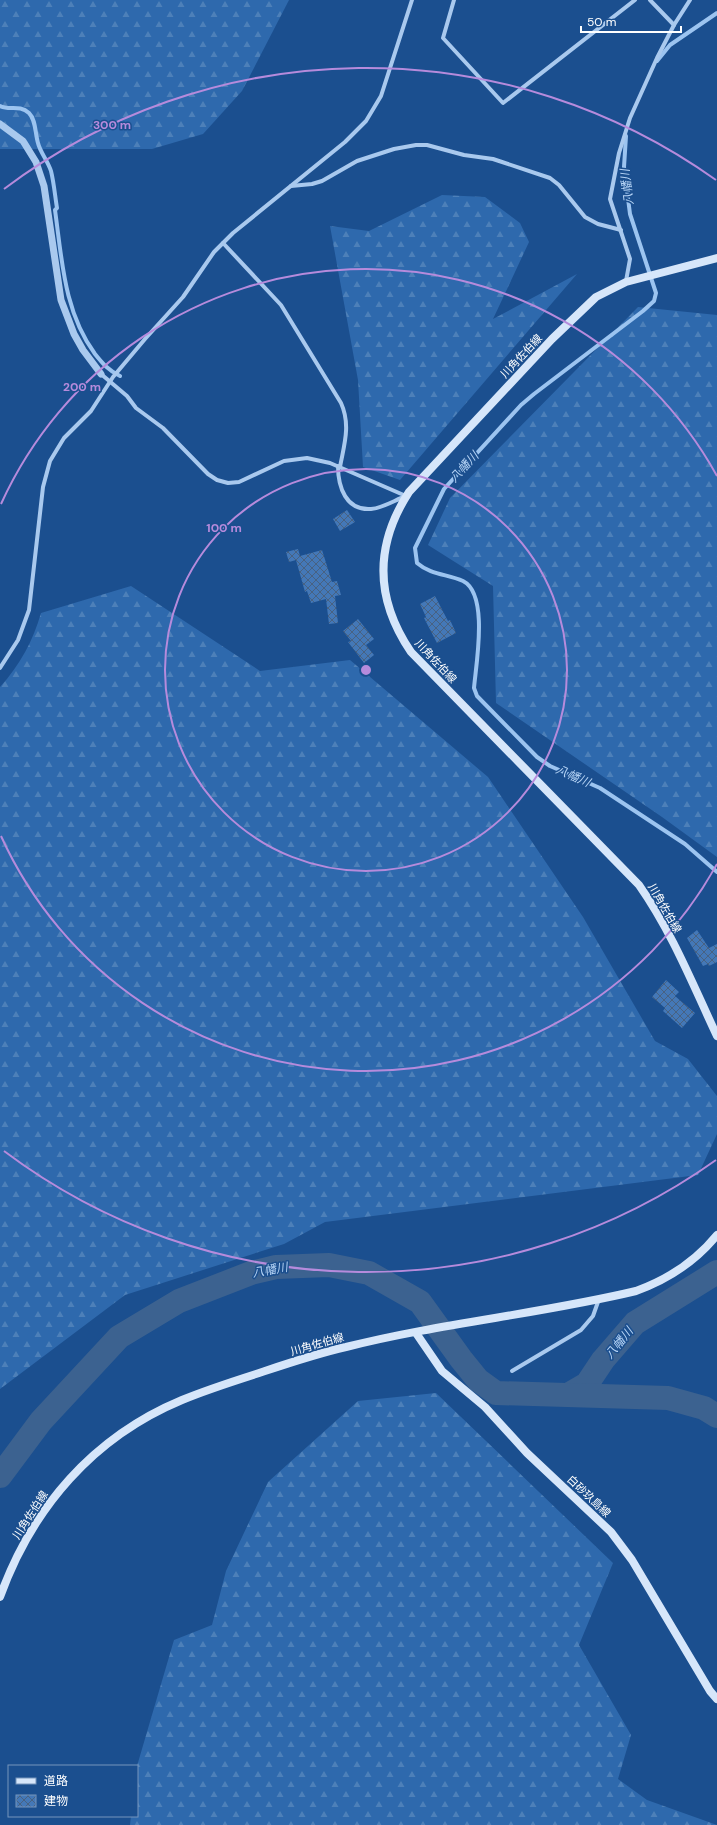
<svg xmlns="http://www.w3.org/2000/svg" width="717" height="1825" viewBox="0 0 717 1825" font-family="'DM Sans','Noto Sans JP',sans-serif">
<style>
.forest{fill:url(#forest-firs)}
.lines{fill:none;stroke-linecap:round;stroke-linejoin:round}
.stream{stroke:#9cc4f0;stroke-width:4}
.river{stroke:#3c6290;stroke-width:24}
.building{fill:url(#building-cross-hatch)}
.minor{stroke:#a9c9ee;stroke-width:4}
.tertiary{stroke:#a9c9ee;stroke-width:7}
.secondary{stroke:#d6e6fa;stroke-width:8}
.ring{fill:none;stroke:#b68bdc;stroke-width:2}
.labels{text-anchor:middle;stroke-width:3;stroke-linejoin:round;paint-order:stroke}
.street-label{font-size:11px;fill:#fff;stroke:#1b4f8f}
.water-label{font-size:12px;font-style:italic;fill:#b5d3f5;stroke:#1b4f8f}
.centre{fill:#b68bdc;stroke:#1b4f8f;stroke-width:2}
.ring-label{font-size:12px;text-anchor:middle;font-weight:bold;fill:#b68bdc;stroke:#1b4f8f;stroke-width:3;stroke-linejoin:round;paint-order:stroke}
</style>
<defs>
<pattern id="forest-firs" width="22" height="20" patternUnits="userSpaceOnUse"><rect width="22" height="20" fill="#2e69ad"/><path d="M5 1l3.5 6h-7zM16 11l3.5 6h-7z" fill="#4d80b9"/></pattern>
<pattern id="building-cross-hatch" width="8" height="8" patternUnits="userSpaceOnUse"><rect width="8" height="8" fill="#4478b7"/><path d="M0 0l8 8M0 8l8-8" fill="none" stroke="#486282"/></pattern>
</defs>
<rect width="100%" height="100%" fill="#1b4f8f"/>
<!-- forest -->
<g class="forest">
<polygon points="0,0 289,0 242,91 203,134 152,149 0,149"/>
<polygon points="442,195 485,197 520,223 529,242 493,319 577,274 400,480 363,467 358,380 330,226 369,231"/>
<polygon points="638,307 717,315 717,857 662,817 496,703 493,586 428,545 450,498"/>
<path d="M131,586l129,85 90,-11 138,117 95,140 72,124 33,18 29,37v38l-19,41 -373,47 -41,22 -159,51 -125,94v-702c20,-22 33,-46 41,-74z"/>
<polygon points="436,1393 613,1563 579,1645 631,1735 618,1779 647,1800 717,1825 130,1825 131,1816 137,1816 137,1766 174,1640 212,1625 226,1571 268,1482 358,1401"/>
</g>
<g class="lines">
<!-- stream -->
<g class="stream">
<polyline points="657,61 670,45 717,13"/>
<path d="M0,106c9,5 19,-2 29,7 7,7 6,20 9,30 2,9 10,18 13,28 3,12 4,25 6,37l-2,2c7,50 9,102 40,144 8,10 13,16 25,22"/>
<path d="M626,136l-2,31 6,47 26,79 -2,8 -11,10 -109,83 -13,11 -77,84 -29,59 2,15c14,12 30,11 46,18 26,13 13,83 11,107l3,8 60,61 13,9 50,22 85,56 32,28"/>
</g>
<!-- river -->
<g class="river">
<polyline points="568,1395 587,1384 603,1360 635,1323 717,1272"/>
<polyline points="0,1476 41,1421 119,1337 179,1301 251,1273 276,1267 329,1265 369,1273 420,1302 461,1359 478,1380 496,1393 668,1398 704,1408 717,1416"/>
</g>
</g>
<!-- building -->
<g class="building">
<polygon points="347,510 355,522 340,531 333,519"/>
<polygon points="298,549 300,556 322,550 332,582 337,581 341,595 335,596 338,623 329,624 326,599 311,603 307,591 305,592 296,560 289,562 286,552"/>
<polygon points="435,596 448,621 450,620 456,633 437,643 424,618 426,617 420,604"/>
<polygon points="358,619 374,639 366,645 374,655 364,663 348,642 351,641 343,631"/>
<polygon points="697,930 709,948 717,944 717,962 709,966 708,964 703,966 687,938"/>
<polygon points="666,980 679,992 675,996 695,1013 682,1028 663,1011 665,1008 652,997"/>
</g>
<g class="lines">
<!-- minor -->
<g class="minor">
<polyline points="454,0 443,38 503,103 635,0"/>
<polyline points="650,0 674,25"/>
<polyline points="291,186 312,184 322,181 357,161 394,149 416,145 427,145 464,155 493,159 550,178 559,185 585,217 598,224 621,230"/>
<path d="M223,243l58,62 60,98c10,22 3,42 -1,64"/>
<polyline points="626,281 630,259 610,199 619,153 630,118 657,58 674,25 690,0"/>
<polyline points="101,374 127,396 136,408 163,428 208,474 217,480 228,483 239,482 284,461 307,458 330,463 406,496"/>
<path d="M338,466c0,21 8,45 33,43 12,-1 24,-9 35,-13"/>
<polyline points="0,668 18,640 29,610 43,487 50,461 64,438 91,411 113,377 145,339 183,297 214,252 233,233 345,142 366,121 381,96 412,0"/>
<polyline points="512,1371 581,1330 593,1316 599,1299"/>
</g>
<!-- tertiary -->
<polyline class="tertiary" points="0,124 23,141 36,162 44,186 61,300 74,334 83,350 101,374"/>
<!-- secondary -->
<g class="secondary">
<path d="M717,258l-91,24 -30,15 -44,42 -143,153c-35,54 -34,107 2,160l228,233c33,47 54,100 78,151"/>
<polyline points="416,1333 442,1371 485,1407 527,1453 611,1532 632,1560 710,1691 717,1699"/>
<path d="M0,1597c32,-89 93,-160 182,-197 24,-10 49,-18 74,-26 30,-10 59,-20 90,-27 95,-24 194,-33 290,-56 33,-12 59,-29 81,-56"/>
</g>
</g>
<!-- distance rings -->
<g class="ring">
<circle cx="366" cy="670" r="201"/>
<path d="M717 864A401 401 0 0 1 1 836M1 504A401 401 0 0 1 717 476"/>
<path d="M716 1160A602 602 0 0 1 4 1151M4 189A602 602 0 0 1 716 180"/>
</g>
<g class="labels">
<!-- street labels -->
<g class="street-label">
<text transform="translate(521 356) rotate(-47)" y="4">川角佐伯線</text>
<text transform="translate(436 661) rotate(47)" y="4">川角佐伯線</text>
<text transform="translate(665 908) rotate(60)" y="4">川角佐伯線</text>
<text transform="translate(317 1344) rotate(-16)" y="4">川角佐伯線</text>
<text transform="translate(589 1496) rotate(43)" y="4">白砂玖島線</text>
<text transform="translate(30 1515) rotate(-57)" y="4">川角佐伯線</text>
</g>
<!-- water labels -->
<g class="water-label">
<text transform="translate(627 187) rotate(-97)" y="4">八幡川</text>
<text transform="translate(464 467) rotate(-47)" y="4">八幡川</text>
<text transform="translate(573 776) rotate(24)" y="4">八幡川</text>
<text transform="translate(270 1270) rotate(-10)" y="4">八幡川</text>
<text transform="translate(619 1343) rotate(-51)" y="4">八幡川</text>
</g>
</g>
<circle cx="366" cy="670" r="6" class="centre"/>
<g class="ring-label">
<text x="112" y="129">300 m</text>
<text x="82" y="391">200 m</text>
<text x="224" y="532">100 m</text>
</g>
<!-- legend -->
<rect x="8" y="1765" width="130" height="52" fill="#1b4f8f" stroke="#7695bc"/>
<rect x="16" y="1778" width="20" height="6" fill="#d6e6fa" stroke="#7695bc"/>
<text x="44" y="1785" font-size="12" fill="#ffffff">道路</text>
<rect x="16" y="1795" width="20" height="12" fill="url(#building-cross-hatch)" stroke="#7695bc"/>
<text x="44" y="1805" font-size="12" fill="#ffffff">建物</text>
<!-- scale -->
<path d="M581 26v6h100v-6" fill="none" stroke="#ffffff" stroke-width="2"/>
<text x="587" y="26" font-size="12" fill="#ffffff" stroke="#1b4f8f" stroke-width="3" paint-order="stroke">50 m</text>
</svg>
